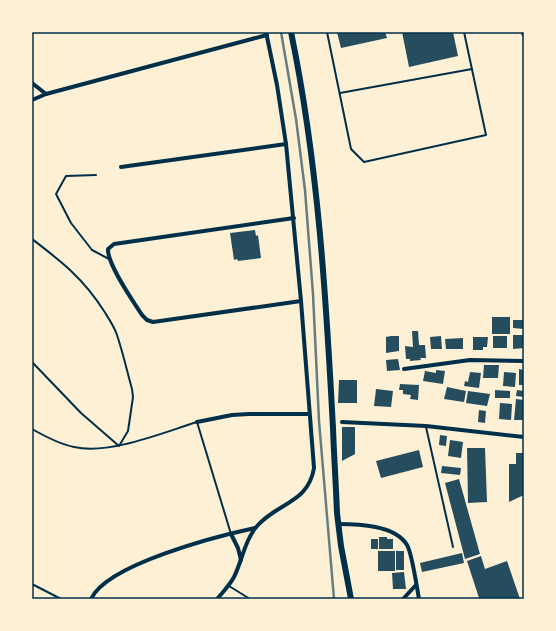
<svg xmlns="http://www.w3.org/2000/svg" width="556" height="631" viewBox="0 0 556 631" font-family="'Source Sans 3',sans-serif">
<style>
.building{fill:#264d5e}
.lines{fill:none;stroke-linecap:round;stroke-linejoin:round}
.service{stroke:#003049;stroke-width:2}
.minor{stroke:#003049;stroke-width:4}
.tertiary{stroke:#003049;stroke-width:4.5}
.primary{stroke:#003049;stroke-width:6}
.rail{stroke:#657d81;stroke-width:2.5}
.neatline{fill:none;stroke:#003049;stroke-width:1.5}
</style>
<rect width="100%" height="100%" fill="#fdf0d5"/>
<!-- building -->
<g class="building">
<polygon points="337,32 385,32 387,38 341,48"/>
<polygon points="402,32 453,32 458,56 409,67"/>
<polygon points="255,230 256,236 258,235 261,258 238,261 237,259 234,260 230,233"/>
<rect x="492" y="317" width="18" height="17"/>
<polygon points="513,320 524,320 524,329 513,328"/>
<polygon points="412,331 418,331 419,345 425,345 426,358 420,358 421,360 410,361 410,359 406,359 405,346 413,347"/>
<polygon points="513,335 524,335 524,348 513,349"/>
<polygon points="391,336 399,336 399,351 386,353 386,337"/>
<polygon points="441,336 442,349 431,349 430,337"/>
<rect x="493" y="336" width="14" height="12"/>
<polygon points="473,337 488,337 487,347 483,347 483,350 473,350"/>
<polygon points="463,338 463,349 446,349 445,339"/>
<polygon points="398,359 400,370 387,371 386,360"/>
<polygon points="484,365 499,365 498,378 483,378"/>
<polygon points="519,369 524,370 524,385 519,385"/>
<polygon points="436,370 445,371 443,384 423,381 425,371 436,373"/>
<polygon points="470,372 481,373 479,388 464,386 465,381 468,382"/>
<polygon points="504,372 516,373 515,387 503,386"/>
<polygon points="339,380 357,380 357,403 338,403"/>
<polygon points="400,384 419,385 418,400 410,399 411,395 403,394 403,390 399,390"/>
<polygon points="447,387 466,391 464,402 444,399"/>
<polygon points="376,389 393,391 391,407 374,406"/>
<polygon points="495,390 510,391 510,398 495,398"/>
<polygon points="517,390 524,391 524,397 516,396"/>
<polygon points="468,391 490,394 487,406 466,403"/>
<polygon points="516,399 524,400 524,420 514,420"/>
<polygon points="500,403 512,404 511,420 499,419"/>
<polygon points="479,410 486,411 485,423 478,422"/>
<polygon points="342,427 355,427 355,454 342,461"/>
<polygon points="440,435 447,436 446,446 439,445"/>
<polygon points="450,440 463,442 461,458 448,456"/>
<polygon points="467,448 485,448 487,502 468,503"/>
<polygon points="419,450 423,467 381,478 376,461"/>
<polygon points="516,453 524,453 524,495 509,502 509,464 516,464"/>
<polygon points="442,466 461,468 460,475 441,473"/>
<polygon points="459,479 480,554 465,559 445,483"/>
<polygon points="379,537 387,537 387,539 393,539 393,549 379,549"/>
<rect x="371" y="539" width="7" height="10"/>
<rect x="378" y="551" width="17" height="20"/>
<rect x="396" y="551" width="8" height="19"/>
<polygon points="462,553 464,563 422,572 420,563"/>
<polygon points="481,556 485,569 507,561 520,599 475,599 479,598 467,561"/>
<polygon points="404,572 406,589 393,589 392,573"/>
</g>
<g class="lines">
<!-- service -->
<g class="service">
<polyline points="327,32 351,149 364,162 486,135 464,32"/>
<polyline points="340,93 472,69"/>
<polyline points="96,175 66,176 56,194 71,223 92,250 109,259"/>
<path d="M32,239c30,23 51,39 72,72 5,8 10,15 13,24 6,18 10,36 15,54l1,8 -5,34 -9,15 -38,-33 -49,-51"/>
<polyline points="426,427 453,547"/>
<path d="M32,429c14,8 27,15 42,18 35,8 88,-14 123,-25l34,112"/>
<polyline points="32,584 61,599"/>
<polyline points="229,586 250,599"/>
</g>
<!-- minor -->
<g class="minor">
<polyline points="32,83 46,94 267,35"/>
<polyline points="32,100 46,94"/>
<polyline points="121,167 286,144"/>
<path d="M294,218l-180,26 -6,5c-1,15 25,52 34,66l5,5 6,2 148,-21"/>
<polyline points="404,369 470,360 524,361"/>
<polyline points="197,422 232,415 249,414 309,414"/>
<polyline points="342,422 426,426 524,437"/>
<path d="M338,524c20,0 57,1 69,21 5,8 10,43 12,54"/>
<polyline points="231,534 238,548 241,560"/>
<path d="M91,599c16,-35 127,-63 164,-71"/>
<path d="M217,599c6,-7 12,-13 17,-22 8,-16 11,-38 24,-52 21,-23 50,-22 56,-57l-13,-167 -15,-157 -9,-59 -11,-53"/>
<polyline points="403,599 416,585"/>
</g>
<!-- tertiary -->
<polyline class="tertiary" points="523,32 524,35"/>
<!-- primary -->
<path class="primary" d="M291,32c27,130 35,264 42,396 1,29 3,57 4,85l4,33 10,53"/>
<!-- rail -->
<polyline class="rail" points="281,32 296,119 305,190 313,294 319,421 334,599"/>
</g>
<!-- border -->
<rect width="556" height="631" fill="none" stroke="#fdf0d5" stroke-width="66"/>
<rect x="33" y="33" width="490" height="565" class="neatline"/>
</svg>
